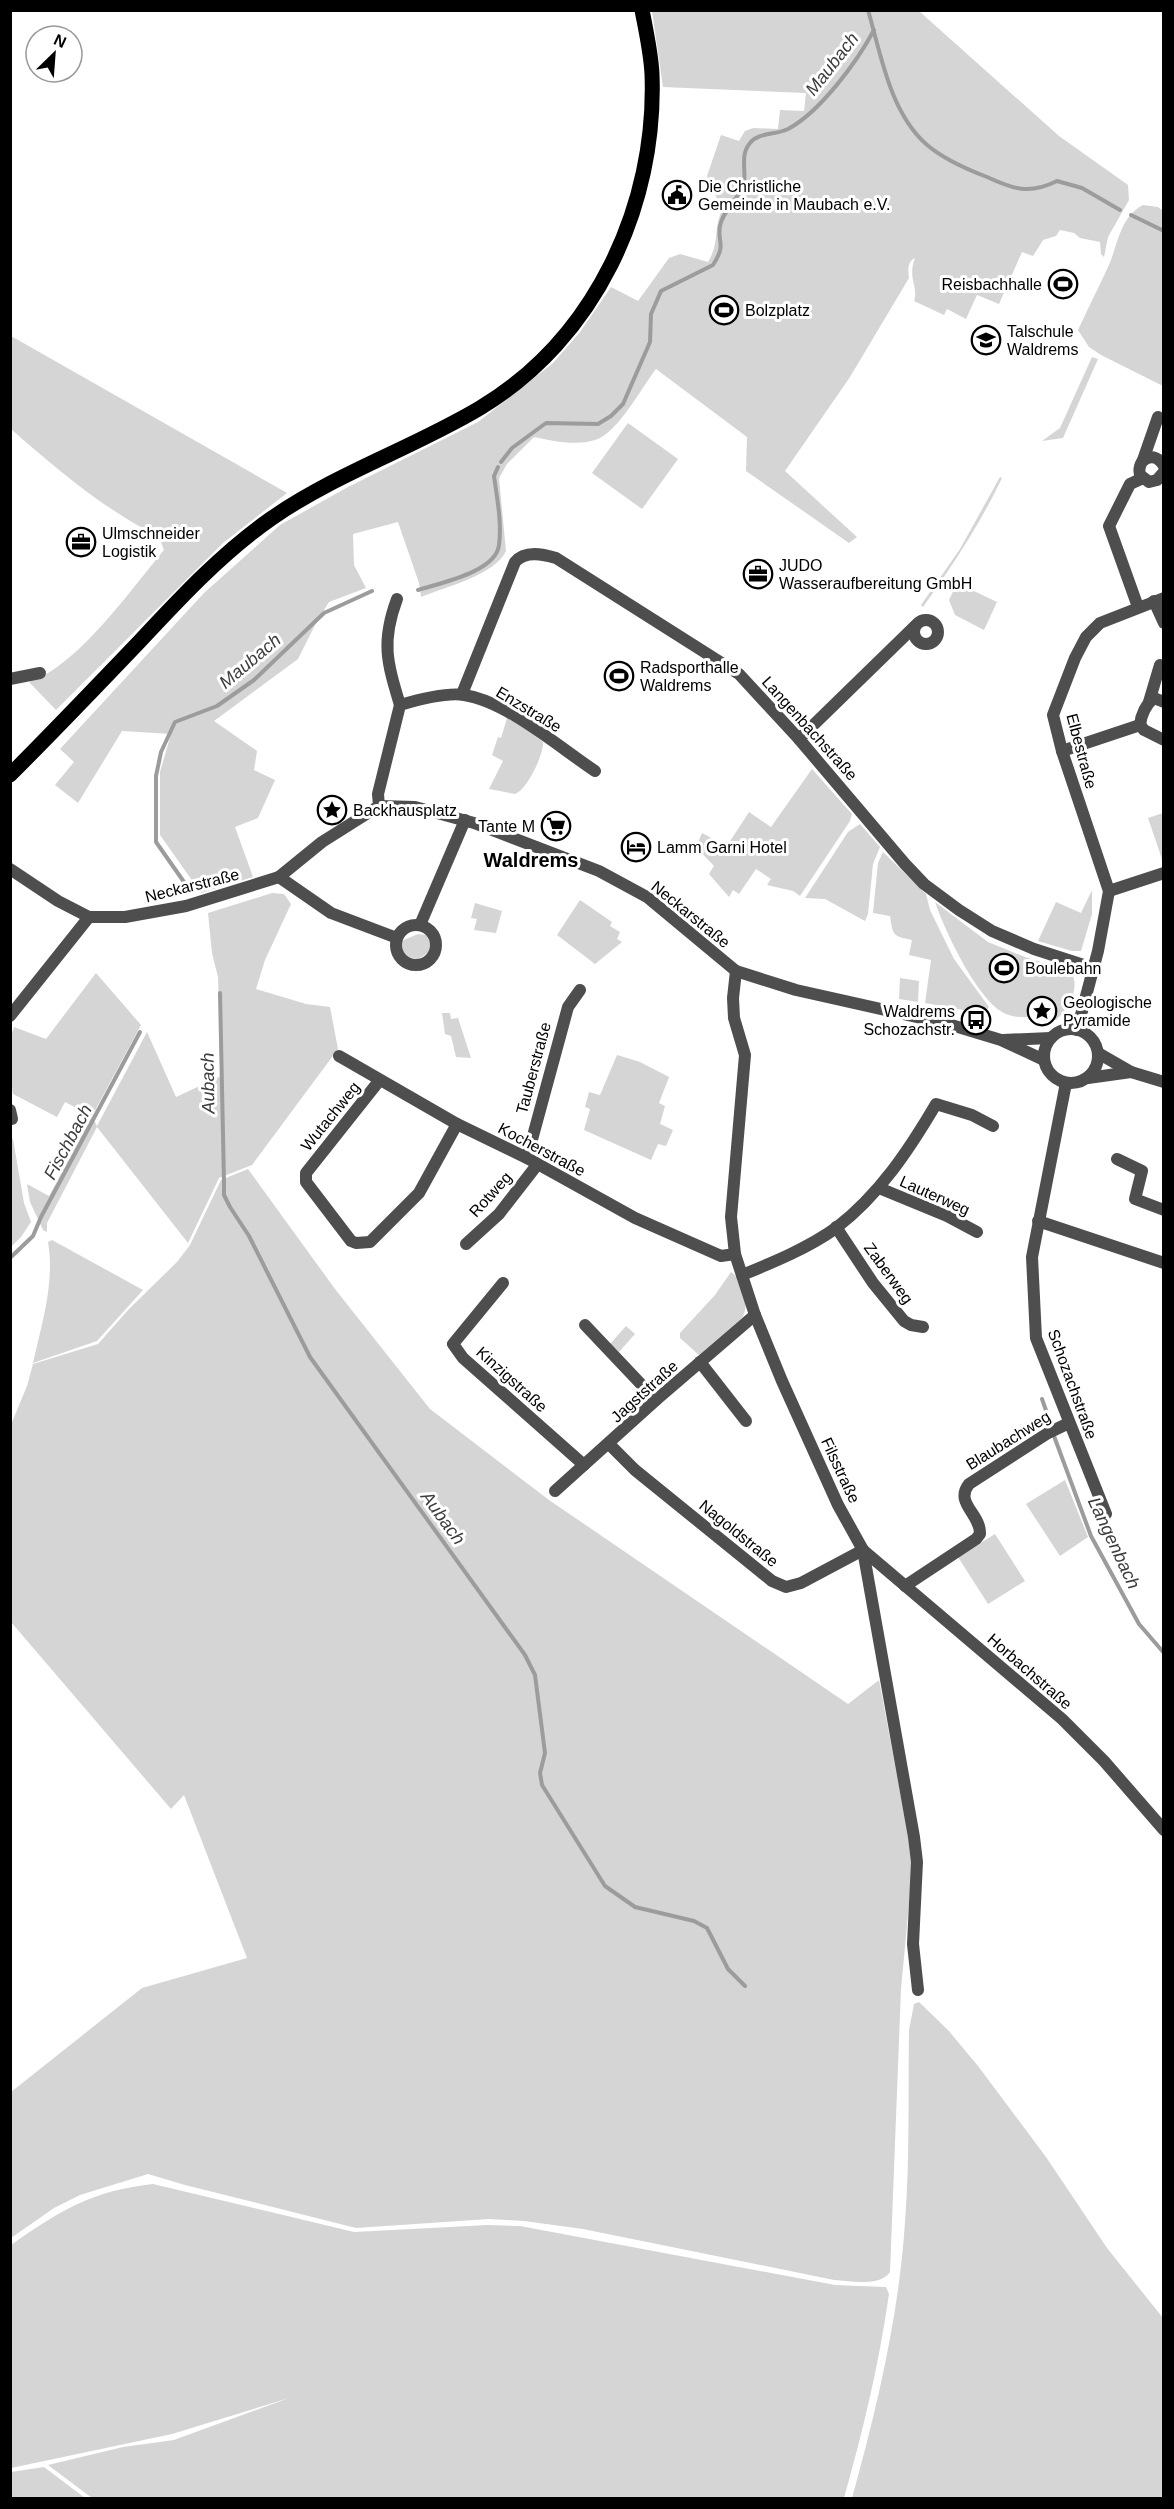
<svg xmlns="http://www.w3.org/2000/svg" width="1174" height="2509" viewBox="0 0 1174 2509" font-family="Arial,sans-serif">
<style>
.green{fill:#d5d5d5}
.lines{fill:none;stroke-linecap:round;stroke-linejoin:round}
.stream{stroke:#9c9c9c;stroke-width:4}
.minor{stroke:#4e4e4e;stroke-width:12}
.tertiary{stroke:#4e4e4e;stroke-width:12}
.primary{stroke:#000;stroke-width:15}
.labels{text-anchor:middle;stroke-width:6;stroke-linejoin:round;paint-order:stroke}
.poi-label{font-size:16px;fill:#000;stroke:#fff;text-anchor:start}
.street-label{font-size:16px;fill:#000;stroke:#fff}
.water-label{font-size:18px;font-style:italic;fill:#3d3d3d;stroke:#fff}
.quarter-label{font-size:20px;font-weight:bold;fill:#000;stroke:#fff}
</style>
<rect width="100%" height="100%" fill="#fff"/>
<!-- green -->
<g class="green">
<path d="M652,11h267l140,125 69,49 1,15 -21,37 -4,20 -3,-3 -1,-12 -20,-4 -6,-5 -14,-3 -4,6 -13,4 -10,16 -11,-4 -23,52 -22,-9 -11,24 -19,-10 -3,6 -30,-14c5,-14 -7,-23 1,-43 -8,4 -7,12 -6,20l-59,99 -65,94 72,66 -8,6 -103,-72 1,-34 -91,-68c-14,18 -39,65 -61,71 -19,6 -42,1 -61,-3l-27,27 -8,14 7,73c-11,24 -61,36 -85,46l-2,-14 -21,-61 -45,12 1,31 12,23 -37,14 -13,21 -18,36 -84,62 43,30 -3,19 21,10 -17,38 -23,9 18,50 -52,16 -41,-58v-63l11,-38 -49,-3 -44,72 -23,-18 19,-23 -14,-13 144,-156 76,-68 68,-38 130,-65 75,-59 27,-31 31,-45 27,14 31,-43 11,-4 28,8c12,-20 5,-32 14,-52l-15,-34 14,-41 18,6 6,-10 8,-3 25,1 2,-19 24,1 2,-18 -143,-6z"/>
<path d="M1143,205l15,2 5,4v175l-62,-31 -12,-8 -11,-17c10,-22 21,-43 31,-65 9,-21 11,-48 34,-60z"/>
<path d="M11,336l276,157 -64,50 -167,167 -27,-28c49,-16 102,-93 135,-132l-5,-13c-58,-30 -100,-66 -148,-108z"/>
<polygon points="1092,357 1098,359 1063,438 1042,441 1060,428"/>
<polygon points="628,423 678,459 642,509 592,473"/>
<path d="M1000,477l2,1c-22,46 -49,87 -79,129l-2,-2 39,-56z"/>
<polygon points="957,583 997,602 984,630 955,615 949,600"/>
<path d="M508,715l35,27c1,12 -16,48 -28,52l-26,-5 14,-28 -11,-6 6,-18 3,1z"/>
<polygon points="812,769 852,814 850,821 800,896 793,891 767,885 771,879 756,869 739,894 733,890 729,897 709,874 714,866 696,847 702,833 727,846 749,812 771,827"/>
<polygon points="1163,813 1164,813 1163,862 1148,818"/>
<polygon points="860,824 880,847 873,864 868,914 865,921 825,899 805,898 848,832"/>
<path d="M883,852l43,42 4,16 24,49 35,48 -4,5 -5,1 -55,-10 6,-43 -22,-5 3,-15c-20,-4 -19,-5 -22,-24l-17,-3 5,-50z"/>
<polygon points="1092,890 1092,914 1081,951 1072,951 1038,941 1056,902 1081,913"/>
<path d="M272,893l12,1 7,10 -26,56 -9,29 50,15 24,3 8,42 -86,116 -33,13 -31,65 -91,-116 -50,96v9l-4,-2 -13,-28 -3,-18 22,12 43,-80 -27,-14 -8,15 -44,-23c-3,-20 -7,-47 1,-67l32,12 50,-66 45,52 -49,91 5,10 50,-94 29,65 45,-21 -3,-99 -6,-24 -4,-40z"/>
<polygon points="580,900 612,922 610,926 620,932 617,939 622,942 595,964 557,935"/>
<path d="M935,902l53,40 37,15 45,14c12,15 -2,38 -14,49 -16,-7 -34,1 -50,-6 -28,-12 -61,-83 -71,-112z"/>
<polygon points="475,903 502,911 496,933 474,930 477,919 471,918"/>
<polygon points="418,934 426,935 433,941 433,950 418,959 401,956 398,948 399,942"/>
<polygon points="900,978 919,981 918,1002 899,999"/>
<polygon points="450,1013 451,1019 458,1018 471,1058 456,1057 451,1036 445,1034 442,1013"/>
<polygon points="617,1055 640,1062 669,1077 659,1103 665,1106 660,1124 673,1130 666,1146 658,1144 651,1160 584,1130 590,1109 585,1107 589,1092 600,1095"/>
<polygon points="11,1138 13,1139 24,1203 31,1222 21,1237 11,1247"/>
<path d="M248,1169l87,120 95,120 119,91 299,204 31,-24 34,181 -12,128 -11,283c-10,15 -39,9 -56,8l-251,-51 -59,-8 -35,-2 -133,9 -171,-43 -37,-11 -68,21 -26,13 -43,30v-146l131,-104 105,-30 -63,-163 -13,14 -160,-187 -1,-195 17,-41 6,-22 65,-20 31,-35 48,-47 13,-17 31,-65z"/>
<path d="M52,1240l91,50 -46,51 -64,22c9,-40 22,-81 15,-121z"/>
<path d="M731,1272l4,3c6,14 16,28 7,43l-43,37 -19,-17v-5l35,-38z"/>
<polygon points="626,1326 635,1334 619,1352 610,1344"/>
<polygon points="1065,1480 1088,1537 1060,1556 1026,1504"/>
<polygon points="995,1534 1025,1581 988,1604 958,1557"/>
<path d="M919,2002l29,28 30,36 68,91 61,91 56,70v180h-311c25,-90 47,-183 53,-276 5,-64 3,-128 4,-192l5,-26z"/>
<path d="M153,2184l201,48 134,-7 32,1 315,59 51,2 3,7c-10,70 -26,137 -45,204h-752l-44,-33 75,-18 51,-7 115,-42 -117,36 -161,34v-223c50,-35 80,-54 142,-61z"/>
<polygon points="44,2467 85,2498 11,2498 11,2472"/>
</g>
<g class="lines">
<!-- stream -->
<g class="stream">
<path d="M868,10c13,45 22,102 58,134 17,15 40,25 61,33 26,12 42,18 70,4l25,7 38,22"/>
<polyline points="1131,215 1164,231"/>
<path d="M501,462l11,-14 34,-25 52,1 13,-8 12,-12 27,-62 1,-28 10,-23 52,-26c14,-22 4,-21 7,-39 3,-17 20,-27 24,-44 2,-14 -4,-27 6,-39 9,-11 26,-8 38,-14 32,-17 69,-67 86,-99"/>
<path d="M418,590c22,-7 78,-18 81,-45 3,-22 -2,-47 -5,-69l4,-9"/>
<polyline points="191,892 156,842 156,776 161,752 175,722 217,706 254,680 324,613 372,591"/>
<polyline points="220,993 224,1182 224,1195 230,1207 249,1236 310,1357 525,1655 535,1675 545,1753 540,1773 542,1785 605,1886 635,1907 694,1921 707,1928 728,1969 745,1986"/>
<polyline points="10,1258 33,1236 41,1217 140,1032"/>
<polyline points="1042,1399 1048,1416"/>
<polyline points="1054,1436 1091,1536 1139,1624 1164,1653"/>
</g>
<!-- minor -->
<g class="minor">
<polyline points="1143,460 1158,417"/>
<path d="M1164,466c-9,-16 -28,-8 -24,9l9,7 8,-2 7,-8"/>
<path d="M397,599c-16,43 -10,63 3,106"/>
<polyline points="1154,601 1164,623"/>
<polyline points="1138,607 1109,526 1130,484 1143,478"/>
<circle cx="926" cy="632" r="12"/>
<polyline points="10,679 40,673"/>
<path d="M462,694l53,-132c10,-12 28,-8 41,-4l183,116 60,65 106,125 19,20 35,26 33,21 42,18 59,19"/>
<polyline points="1149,702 1160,665"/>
<path d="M1140,725c1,-10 6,-21 14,-27l10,4"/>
<polyline points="799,739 915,626"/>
<polyline points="1062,751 1140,725 1144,730 1164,740"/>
<path d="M379,806l-1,-12 22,-89c17,-5 46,-13 64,-10 42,6 95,52 131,76"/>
<polyline points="279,877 331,913 397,938"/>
<polyline points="1109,891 1164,873"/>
<polyline points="420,925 465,820"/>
<circle cx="416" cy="945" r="20"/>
<polyline points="736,971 733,998 734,1018 745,1055 731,1217 735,1254 755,1315 782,1381 838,1505 863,1550 914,1837 917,1862 913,1944 918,1990"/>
<polyline points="10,1016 89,917"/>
<polyline points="1077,1030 1098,951 1109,891 1062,751 1053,715 1075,658 1086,637 1100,623 1164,598"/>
<polyline points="339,1056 457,1124 527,1158 635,1218 721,1256 735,1254"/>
<polyline points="379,1081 306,1173 306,1182 351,1241 356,1243 370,1242 419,1193 457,1124"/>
<polyline points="1066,1083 1032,1257 1036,1338 1106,1514"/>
<polyline points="10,1110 12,1119"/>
<polyline points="527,1158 568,1007 580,990"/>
<polyline points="1117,1159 1142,1171 1135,1199 1164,1210"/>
<polyline points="879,1188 947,1216 977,1232"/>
<polyline points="1038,1221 1164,1263"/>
<polyline points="836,1227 873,1283 904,1321 911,1325 923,1327"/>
<polyline points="466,1244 499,1214 537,1165"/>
<path d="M742,1275c32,-13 66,-27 94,-47 43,-33 73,-78 100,-124l36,11 21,11"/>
<polyline points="503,1283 453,1344 463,1358 584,1465"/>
<polyline points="585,1325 656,1400"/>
<polyline points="700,1362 746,1421"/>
<polyline points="609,1444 635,1470 772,1581 786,1587 801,1583 863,1550"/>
<polyline points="555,1491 656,1400 755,1315"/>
<polyline points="863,1550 1062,1719 1104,1761 1164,1830"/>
<path d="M905,1586l71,-47 4,-5c1,-20 -26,-31 -11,-50l79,-51 21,-10"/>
</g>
<!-- tertiary -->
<g class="tertiary">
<polyline points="10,869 58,901 89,917 125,917 186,906 279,877 322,842 379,806 415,807 474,823 599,871 647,897 736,971 796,990 948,1024 1001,1040 1044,1060"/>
<circle cx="1071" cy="1056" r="27"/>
<polyline points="1003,1040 1051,1038"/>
<polyline points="1098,1053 1131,1072 1164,1082"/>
<polyline points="1088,1078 1131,1072"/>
</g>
<!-- primary -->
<path class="primary" d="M10,775c44,-44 87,-89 130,-134 41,-44 83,-89 132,-123 65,-45 141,-70 208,-110 115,-69 177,-202 172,-334 -1,-21 -6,-43 -10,-64"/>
</g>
<!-- icons -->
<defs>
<g id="civic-ring" transform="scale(1.5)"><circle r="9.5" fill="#fff" stroke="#000" stroke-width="1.5"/><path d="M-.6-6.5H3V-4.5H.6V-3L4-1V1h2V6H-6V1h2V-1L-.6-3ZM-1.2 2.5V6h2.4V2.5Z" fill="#000"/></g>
<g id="stadium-ring" transform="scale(1.5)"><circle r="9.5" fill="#fff" stroke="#000" stroke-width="1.5"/><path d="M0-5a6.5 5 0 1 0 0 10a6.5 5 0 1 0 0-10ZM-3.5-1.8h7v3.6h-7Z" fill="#000"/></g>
<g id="school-ring" transform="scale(1.5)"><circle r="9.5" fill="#fff" stroke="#000" stroke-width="1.5"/><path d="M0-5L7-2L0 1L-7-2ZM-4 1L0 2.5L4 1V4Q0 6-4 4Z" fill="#000"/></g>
<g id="office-ring" transform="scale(1.5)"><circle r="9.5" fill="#fff" stroke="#000" stroke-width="1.5"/><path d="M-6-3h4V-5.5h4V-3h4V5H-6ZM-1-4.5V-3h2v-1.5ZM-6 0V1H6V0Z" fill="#000"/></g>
<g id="sight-ring" transform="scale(1.5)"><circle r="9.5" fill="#fff" stroke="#000" stroke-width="1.5"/><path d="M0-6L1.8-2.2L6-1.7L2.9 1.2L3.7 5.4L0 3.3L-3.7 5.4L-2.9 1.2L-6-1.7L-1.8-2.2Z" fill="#000"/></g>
<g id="supermarket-ring" transform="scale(1.5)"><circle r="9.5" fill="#fff" stroke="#000" stroke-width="1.5"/><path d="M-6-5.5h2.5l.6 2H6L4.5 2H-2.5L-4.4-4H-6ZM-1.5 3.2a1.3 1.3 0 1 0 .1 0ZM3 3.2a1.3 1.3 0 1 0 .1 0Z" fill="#000"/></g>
<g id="hotel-ring" transform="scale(1.5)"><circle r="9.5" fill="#fff" stroke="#000" stroke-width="1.5"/><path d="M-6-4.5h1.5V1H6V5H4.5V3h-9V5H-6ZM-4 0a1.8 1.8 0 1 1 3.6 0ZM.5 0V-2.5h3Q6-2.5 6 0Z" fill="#000"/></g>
<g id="bus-ring" transform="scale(1.5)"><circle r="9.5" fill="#fff" stroke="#000" stroke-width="1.5"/><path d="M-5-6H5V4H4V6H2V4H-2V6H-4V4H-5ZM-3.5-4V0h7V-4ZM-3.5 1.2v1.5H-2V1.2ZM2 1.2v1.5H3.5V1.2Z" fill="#000"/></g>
</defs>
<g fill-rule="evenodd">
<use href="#civic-ring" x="677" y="195"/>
<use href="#stadium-ring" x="1063" y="284"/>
<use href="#stadium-ring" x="724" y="310"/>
<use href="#school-ring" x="986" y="340"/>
<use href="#office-ring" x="81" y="542"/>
<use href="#office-ring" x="758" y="574"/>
<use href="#stadium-ring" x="619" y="676"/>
<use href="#sight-ring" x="332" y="810"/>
<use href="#supermarket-ring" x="556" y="826"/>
<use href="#hotel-ring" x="636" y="847"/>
<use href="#stadium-ring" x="1004" y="968"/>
<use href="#sight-ring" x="1042" y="1011"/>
<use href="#bus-ring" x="976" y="1020"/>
</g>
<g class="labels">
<!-- poi labels -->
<g class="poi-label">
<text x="698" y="192">Die Christliche<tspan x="698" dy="18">Gemeinde in Maubach e.V.</tspan></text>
<text x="1042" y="290" text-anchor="end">Reisbachhalle</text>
<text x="745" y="316">Bolzplatz</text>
<text x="1007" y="337">Talschule<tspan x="1007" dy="18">Waldrems</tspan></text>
<text x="102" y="539">Ulmschneider<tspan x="102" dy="18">Logistik</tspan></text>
<text x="779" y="571">JUDO<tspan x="779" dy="18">Wasseraufbereitung GmbH</tspan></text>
<text x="640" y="673">Radsporthalle<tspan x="640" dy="18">Waldrems</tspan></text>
<text x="353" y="816">Backhausplatz</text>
<text x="535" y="832" text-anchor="end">Tante M</text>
<text x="657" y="853">Lamm Garni Hotel</text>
<text x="1025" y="974">Boulebahn</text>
<text x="1063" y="1008">Geologische<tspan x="1063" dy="18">Pyramide</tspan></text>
<text x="955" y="1017" text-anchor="end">Waldrems<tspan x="955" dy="18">Schozachstr.</tspan></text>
</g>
<!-- street labels -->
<g class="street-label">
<text transform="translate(529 709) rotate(31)" y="6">Enzstraße</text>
<text transform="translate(810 728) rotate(48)" y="6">Langenbachstraße</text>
<text transform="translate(1082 751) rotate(75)" y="6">Elbestraße</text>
<text transform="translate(192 885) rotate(-14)" y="6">Neckarstraße</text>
<text transform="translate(691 914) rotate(39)" y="6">Neckarstraße</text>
<text transform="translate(533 1068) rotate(-75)" y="6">Tauberstraße</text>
<text transform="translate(330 1116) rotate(-51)" y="6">Wutachweg</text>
<text transform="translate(542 1149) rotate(28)" y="6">Kocherstraße</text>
<text transform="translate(490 1194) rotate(-48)" y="6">Rotweg</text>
<text transform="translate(935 1195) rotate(24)" y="6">Lauterweg</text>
<text transform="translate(889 1273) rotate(54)" y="6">Zaberweg</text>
<text transform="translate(512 1379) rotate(42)" y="6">Kinzigstraße</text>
<text transform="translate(1073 1384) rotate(70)" y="6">Schozachstraße</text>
<text transform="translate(644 1391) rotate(-42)" y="6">Jagststraße</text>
<text transform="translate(1008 1440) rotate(-32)" y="6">Blaubachweg</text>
<text transform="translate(841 1470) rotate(65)" y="6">Filsstraße</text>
<text transform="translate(739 1533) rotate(39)" y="6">Nagoldstraße</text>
<text transform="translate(1030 1671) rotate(41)" y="6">Horbachstraße</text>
</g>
<!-- water labels -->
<g class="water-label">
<text transform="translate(832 64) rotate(-52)" y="6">Maubach</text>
<text transform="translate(250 661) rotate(-40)" y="6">Maubach</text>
<text transform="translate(208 1083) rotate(-91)" y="6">Aubach</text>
<text transform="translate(68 1142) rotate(-62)" y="6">Fischbach</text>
<text transform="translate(443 1518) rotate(54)" y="6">Aubach</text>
<text transform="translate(1114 1543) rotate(65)" y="6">Langenbach</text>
</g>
<!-- quarter labels -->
<g class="quarter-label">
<text x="531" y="867">Waldrems</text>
</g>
</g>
<!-- border -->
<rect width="1174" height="2509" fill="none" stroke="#000000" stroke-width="24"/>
<!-- north arrow -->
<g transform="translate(54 54) rotate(25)"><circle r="28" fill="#ffffff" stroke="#999999" stroke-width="1.5"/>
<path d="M0-4.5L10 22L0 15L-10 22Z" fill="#000000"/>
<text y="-9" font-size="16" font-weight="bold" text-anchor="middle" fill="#000000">N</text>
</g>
</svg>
